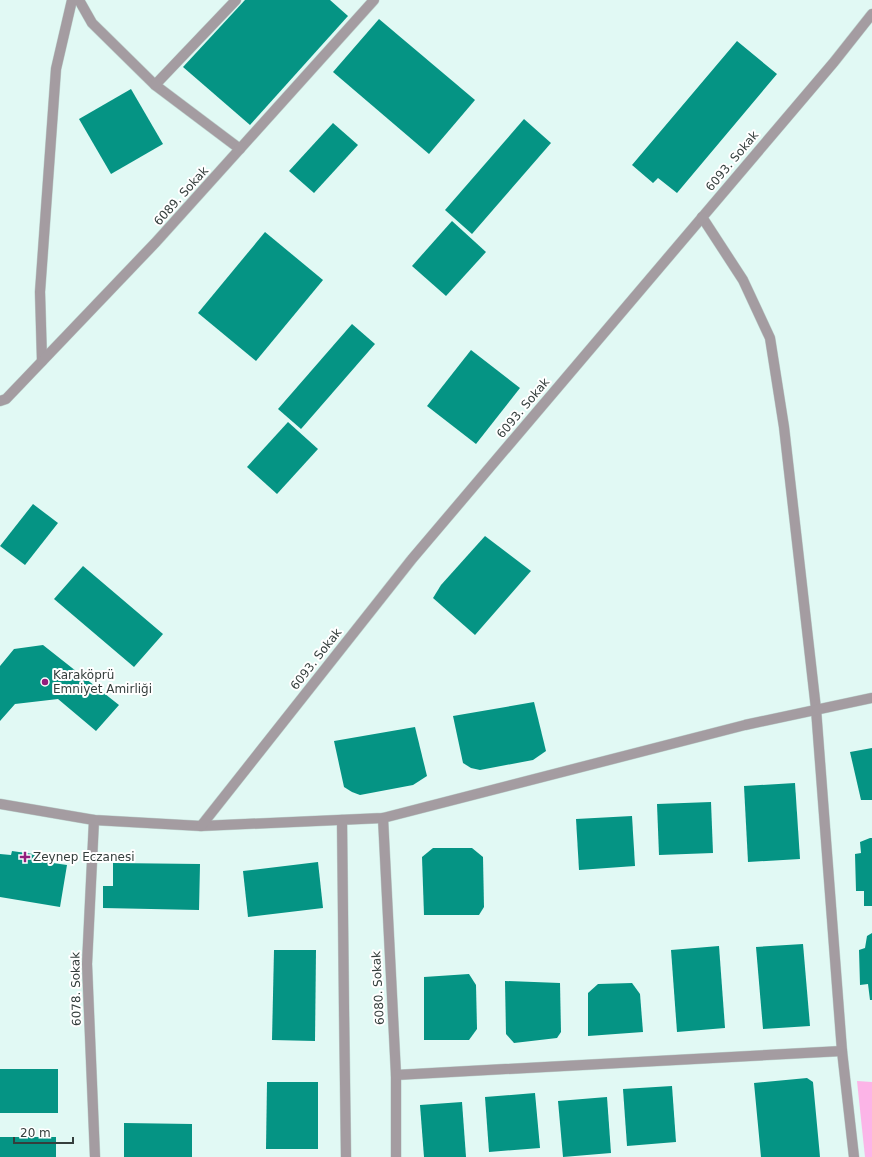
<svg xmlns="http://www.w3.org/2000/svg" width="872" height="1157" viewBox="0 0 872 1157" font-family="'DejaVu Sans',sans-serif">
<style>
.green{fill:#fcb4e7}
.building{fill:#059484}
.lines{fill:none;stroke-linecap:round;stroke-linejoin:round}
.minor-casing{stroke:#bed4cf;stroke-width:11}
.minor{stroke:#a49ca1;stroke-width:10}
.poi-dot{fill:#931e7c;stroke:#fff;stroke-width:1.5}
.labels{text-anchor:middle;stroke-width:4;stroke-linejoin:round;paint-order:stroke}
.street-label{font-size:12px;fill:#343e3c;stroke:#fff}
.poi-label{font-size:12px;fill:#343e3c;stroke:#fff;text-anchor:start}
</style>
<rect width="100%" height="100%" fill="#e1f9f4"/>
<!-- green -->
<polygon class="green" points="857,1081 872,1082 872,1157 865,1157"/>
<!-- building -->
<g class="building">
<polygon points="245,0 330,0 348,16 250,125 183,67"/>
<polygon points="379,19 475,100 429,154 333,72"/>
<polygon points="737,41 777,74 677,193 658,178 653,183 632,165"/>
<polygon points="131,89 163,144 111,174 79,119"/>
<polygon points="524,119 551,143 472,234 445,210"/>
<polygon points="333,123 358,145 314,193 289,171"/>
<polygon points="452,221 486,252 446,296 412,266"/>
<polygon points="265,232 323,280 256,361 198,313"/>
<polygon points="352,324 375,344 301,429 278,409"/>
<polygon points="471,350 520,388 476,444 427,406"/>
<polygon points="288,422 318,449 277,494 247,467"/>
<polygon points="33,504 58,523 25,565 0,546"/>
<polygon points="485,536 531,571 475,635 433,598 441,585"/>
<polygon points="83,566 163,634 134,667 54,599"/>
<polygon points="43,645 119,705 96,731 58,699 15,704 0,721 0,666 14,649"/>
<polygon points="534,702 546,751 533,760 480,770 471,768 463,763 453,716"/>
<polygon points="415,727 427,776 413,785 360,795 352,792 344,787 334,741"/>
<polygon points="872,748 872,800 861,800 850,752"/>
<polygon points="795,783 800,859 748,862 744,786"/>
<polygon points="711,802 713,853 659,855 657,804"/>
<polygon points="632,816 635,866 579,870 576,819"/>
<polygon points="870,838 872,838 872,906 864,906 864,891 856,891 855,854 861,853 860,842"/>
<polygon points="433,848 472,848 483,857 484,907 479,915 424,915 422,857"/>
<polygon points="12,851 54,857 53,863 67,865 60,907 0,897 0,854 11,855"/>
<polygon points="318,862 323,908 248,917 243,871"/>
<polygon points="113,863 200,864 199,910 103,908 103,886 113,886"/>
<polygon points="872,933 872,1000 870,1000 868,984 860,985 859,950 865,948 867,936"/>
<polygon points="803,944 810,1026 763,1029 756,947"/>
<polygon points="719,946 725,1028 677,1032 671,950"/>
<polygon points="274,950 316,950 315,1041 272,1040"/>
<polygon points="469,974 476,985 477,1029 469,1040 424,1040 424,977"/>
<polygon points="505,981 560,983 561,1032 557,1038 514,1043 506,1034"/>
<polygon points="632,983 640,994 643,1032 588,1036 588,993 598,984"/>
<rect x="0" y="1069" width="58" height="44"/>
<polygon points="807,1078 813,1082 820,1157 761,1157 754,1083"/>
<polygon points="267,1082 318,1082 318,1149 266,1149"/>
<polygon points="672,1086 676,1142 627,1146 623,1089"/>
<polygon points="535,1093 540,1148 489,1152 485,1097"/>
<polygon points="607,1097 611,1153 563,1157 558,1101"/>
<polygon points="462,1102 466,1157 424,1157 420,1105"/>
<polygon points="124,1123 192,1124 192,1157 124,1157"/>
<rect x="0" y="1137" width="56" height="20"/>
</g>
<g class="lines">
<!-- minor casing -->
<g class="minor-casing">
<g id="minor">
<polyline points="79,0 92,23 155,85 240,149"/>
<polyline points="155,85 236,0"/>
<polyline points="702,217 743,280 770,338 784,427 816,709 842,1051 854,1157"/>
<polyline points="42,361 40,292 56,69 72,0"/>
<polyline points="0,401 6,399 156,242 374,0"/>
<polyline points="0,804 94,820 201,826 383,818 745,725 872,698"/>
<polyline points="383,818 396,1075 396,1157"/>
<polyline points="94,820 87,964 95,1157"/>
<polyline points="342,820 344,1008 346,1157"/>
<polyline points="201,826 412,559 834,62 872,14"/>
<polyline points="396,1075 842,1051"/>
</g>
</g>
<!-- minor -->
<use href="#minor" class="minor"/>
</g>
<!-- markers -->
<g class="poi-dot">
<circle cx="45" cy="682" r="4"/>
<path d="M23 851h4v4h4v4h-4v4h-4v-4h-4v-4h4z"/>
</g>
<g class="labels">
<!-- street labels -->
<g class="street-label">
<text transform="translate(732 161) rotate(-50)" y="4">6093. Sokak</text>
<text transform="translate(181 196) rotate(-48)" y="4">6089. Sokak</text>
<text transform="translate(523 408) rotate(-50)" y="4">6093. Sokak</text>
<text transform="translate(316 659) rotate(-52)" y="4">6093. Sokak</text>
<text transform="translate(378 988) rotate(-93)" y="4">6080. Sokak</text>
<text transform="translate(76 989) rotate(-91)" y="4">6078. Sokak</text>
</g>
<!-- poi labels -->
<g class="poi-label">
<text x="53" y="679">Karaköprü<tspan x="53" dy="14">Emniyet Amirliği</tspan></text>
<text x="33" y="861">Zeynep Eczanesi</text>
</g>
</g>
<!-- scale -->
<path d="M14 1137v6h59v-6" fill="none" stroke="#343e3c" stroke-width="2"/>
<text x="20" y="1137" font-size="12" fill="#343e3c" stroke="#ffffff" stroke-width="3" paint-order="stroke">20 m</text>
</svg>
